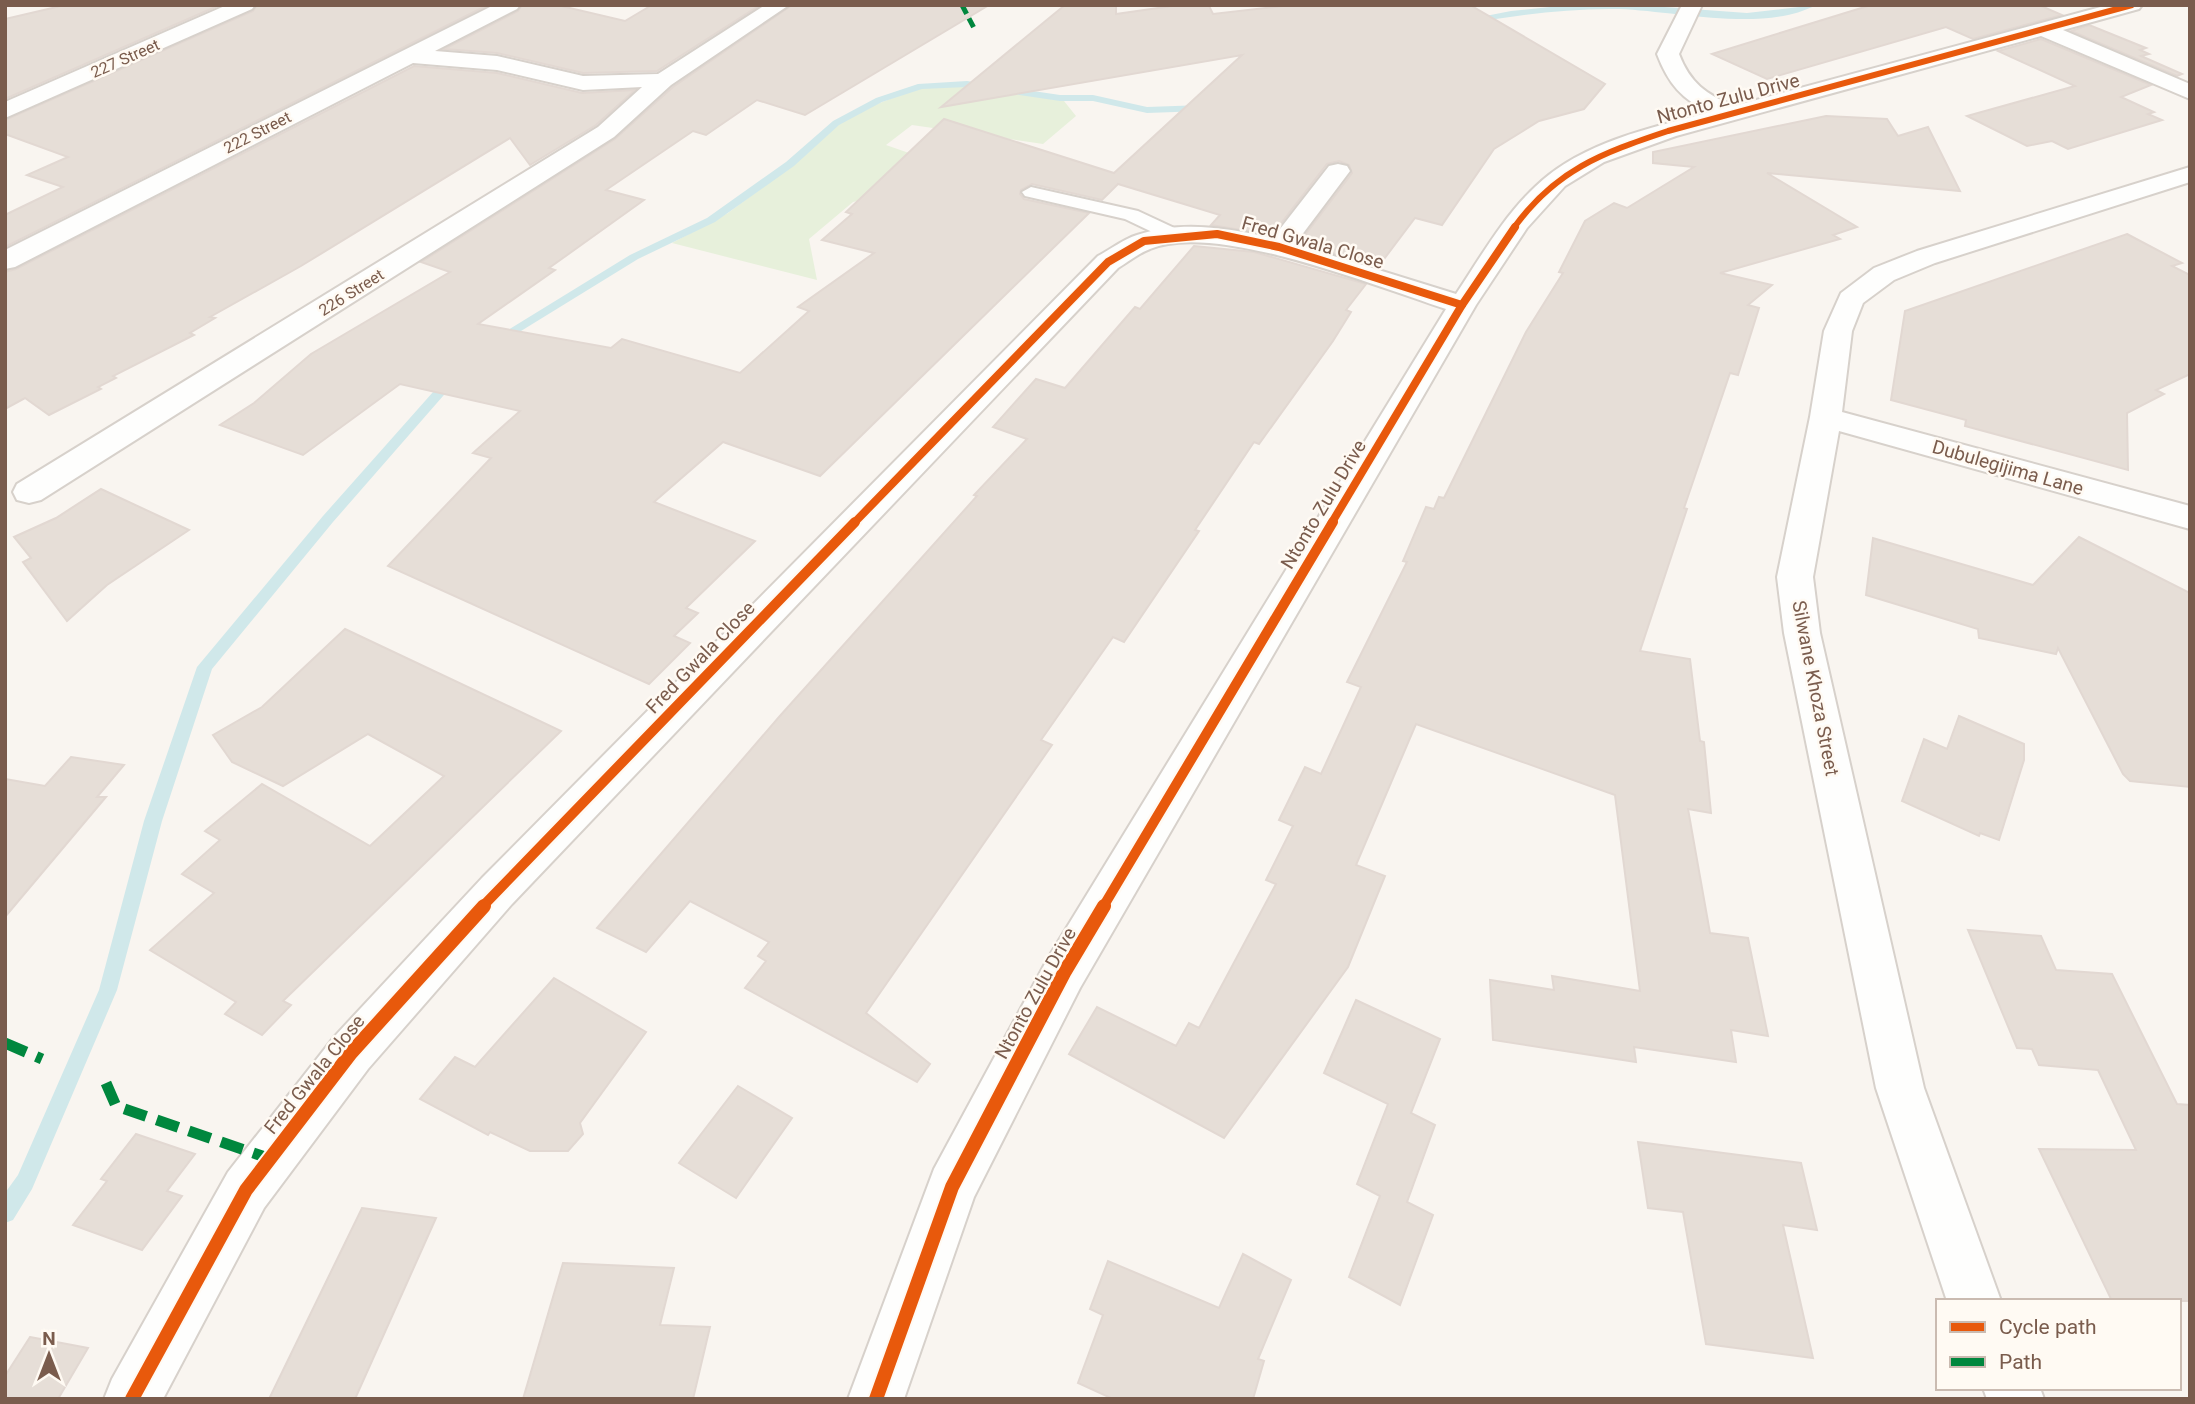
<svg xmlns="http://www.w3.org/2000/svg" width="2195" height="1404" viewBox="0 0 2195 1404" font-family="Roboto,sans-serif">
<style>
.green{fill:#e7f0db}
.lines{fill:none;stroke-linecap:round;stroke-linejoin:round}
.stream{fill:#d0e8ea;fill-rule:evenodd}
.building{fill:#e6ded7;stroke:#e2d8d2;stroke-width:2}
.service-casing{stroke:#d7d1cb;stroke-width:4}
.minor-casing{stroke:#d7d1cb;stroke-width:4}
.service{fill:#fefefd;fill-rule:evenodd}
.minor{fill:#fefefd;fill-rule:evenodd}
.quiet-far1{stroke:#00873e;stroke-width:5;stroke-dasharray:10 5;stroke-linecap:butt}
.quiet{stroke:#00873e;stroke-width:11;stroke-dasharray:23 11;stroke-linecap:butt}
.cycleway-far3-casing{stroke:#fffaf3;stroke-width:9}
.cycleway-far2-casing{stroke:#fffaf3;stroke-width:11}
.cycleway-far1-casing{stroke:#fffaf3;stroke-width:15}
.cycleway-casing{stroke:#fffaf3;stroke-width:18}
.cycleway-far3{stroke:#e8590c;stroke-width:6}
.cycleway-far2{stroke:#e8590c;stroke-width:8}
.cycleway-far1{stroke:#e8590c;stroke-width:10}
.cycleway{stroke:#e8590c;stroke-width:14}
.labels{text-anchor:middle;stroke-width:5;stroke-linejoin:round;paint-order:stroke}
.far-street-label{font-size:16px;fill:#7a5c4d;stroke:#fffaf3}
.street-label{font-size:19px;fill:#7a5c4d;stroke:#fffaf3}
</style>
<rect width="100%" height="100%" fill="#f9f5f0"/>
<!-- green -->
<polygon class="green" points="958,85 1064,101 1076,116 1043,144 912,125 886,145 992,182 915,187 853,202 809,239 817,280 672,243 728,213 790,167 829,130 857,112 918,88"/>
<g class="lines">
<!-- stream -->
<g class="stream">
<path d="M1569,5h68l110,8 69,-8c-52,28 -140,6 -197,4 -50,-1 -100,6 -150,14l-4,-3 46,-9z"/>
<polygon points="967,81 1060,95 1093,95 1147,107 1203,105 1208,108 1203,111 1147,113 1093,101 1060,101 967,87 922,89 882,102 839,125 794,166 715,222 638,259 500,344 492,344 490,341 630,255 707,218 786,162 833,121 876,98 918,84"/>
<polygon points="453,373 457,374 457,380 333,522 212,669 162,821 117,990 32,1189 13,1220 5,1223 5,1193 18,1175 99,990 144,821 197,667 323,516 449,374"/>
</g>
</g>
<!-- building -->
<g class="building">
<polygon points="65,5 220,5 5,99 5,19"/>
<polygon points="257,5 488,5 5,247 5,215 63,187 27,175 68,157 5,134 5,120 253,11"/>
<polygon points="522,5 557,5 625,21 652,5 760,5 657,71 583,73 497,53 444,49 518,11"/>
<polygon points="792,5 989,5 805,115 757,100 706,135 693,131 606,190 644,200 549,268 555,270 478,324 611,348 622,339 740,373 809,311 798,307 874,253 822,240 852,214 846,212 944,119 1114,173 1242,55 941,107 1065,5 1116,5 1116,14 1179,5 1209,6 1213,14 1291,5 1470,5 1605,84 1584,109 1539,121 1494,149 1442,225 1415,218 1378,267 1299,243 1352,173 1349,165 1339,161 1327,164 1272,235 1211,225 1220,215 1118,184 1102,200 1032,184 1021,190 1020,194 1024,199 1089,213 820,476 723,442 654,502 755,541 686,608 698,613 674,636 690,643 649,684 388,566 491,458 473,453 520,411 400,384 303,455 220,425 254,403 311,354 450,272 421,262 615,139 673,87"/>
<polygon points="1871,5 2039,5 2062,15 1973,39 1946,27 1767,79 1712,54"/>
<polygon points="2089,25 2146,48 2140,50 2149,54 2141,56 2182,74 2177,76 2071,31"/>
<polygon points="2041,39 2151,85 2121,97 2154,112 2148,114 2162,120 2068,149 2052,141 2027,146 1967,116 2075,86 1998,51"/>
<polygon points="414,66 497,73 582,93 635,90 596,125 530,165 510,138 301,266 210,317 215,318 190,333 194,335 113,376 116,378 98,387 101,389 49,415 25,398 5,409 5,272 16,269"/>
<polygon points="1826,116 1887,119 1898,136 1928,127 1960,191 1767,173 1857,227 1833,235 1840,239 1720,273 1772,285 1748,305 1759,308 1738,375 1730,373 1684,508 1687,509 1640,651 1690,659 1700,741 1704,742 1711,813 1688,809 1710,933 1748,938 1768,1036 1731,1030 1736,1062 1634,1047 1636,1062 1493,1040 1490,980 1554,990 1552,976 1640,991 1615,795 1416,724 1356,865 1385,876 1348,967 1224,1138 1069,1054 1097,1007 1176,1046 1189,1023 1199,1028 1276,884 1266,880 1293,826 1279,820 1305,767 1321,774 1361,687 1347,682 1407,562 1403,561 1426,507 1434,509 1439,497 1444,498 1526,332 1563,273 1559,272 1585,221 1614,203 1627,208 1694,167 1653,163 1653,152"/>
<polygon points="2127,234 2182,263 2172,266 2190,275 2190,374 2156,390 2164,394 2127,413 2128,470 1965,426 1966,420 1891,400 1905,311"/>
<polygon points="1194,246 1254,252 1366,284 1346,310 1351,312 1333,341 1259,444 1254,442 1195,530 1199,531 1124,642 1113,637 1041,740 1052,745 866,1013 930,1064 917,1082 745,988 766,961 758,956 769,942 690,901 646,952 597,928 779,717 977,496 974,495 1027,439 993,427 1036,379 1065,388 1135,307 1140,309"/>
<polygon points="101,489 189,530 107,585 67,621 23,562 31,558 14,537 56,518"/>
<polygon points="2079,537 2190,593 2190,787 2130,781 2123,774 2058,648 2056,654 1979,638 1978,629 1866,595 1873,538 2033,585"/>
<polygon points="345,629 561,731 283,1001 291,1005 262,1035 225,1014 236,1002 150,950 214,893 182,874 220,840 205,831 262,784 370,846 444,776 368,734 283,786 232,762 213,735 262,707"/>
<polygon points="1959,716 2024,744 2024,760 1999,840 1980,833 1979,836 1902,801 1924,739 1947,749"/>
<polygon points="71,757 124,765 97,797 106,797 5,917 5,779 45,786"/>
<polygon points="1968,930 2041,936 2056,970 2112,974 2177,1104 2190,1105 2190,1301 2112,1301 2039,1149 2136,1150 2098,1070 2039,1065 2032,1049 2017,1048"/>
<polygon points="554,978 646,1032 580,1123 583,1134 568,1151 530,1151 490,1132 488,1135 420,1099 455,1057 475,1067"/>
<polygon points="1356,1000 1440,1039 1411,1113 1435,1125 1407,1202 1433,1215 1400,1305 1349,1277 1380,1196 1357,1184 1388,1104 1324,1073"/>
<polygon points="738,1086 792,1118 736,1198 679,1163"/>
<polygon points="136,1134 195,1154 167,1191 182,1196 142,1250 73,1225 107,1181 101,1179"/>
<polygon points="1638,1142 1801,1163 1817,1230 1783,1225 1813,1358 1706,1344 1683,1212 1648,1208"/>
<polygon points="362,1208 436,1218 355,1399 269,1399"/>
<polygon points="1243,1254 1291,1280 1258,1359 1264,1361 1253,1399 1113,1399 1078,1383 1103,1315 1090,1309 1108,1261 1219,1308"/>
<polygon points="563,1263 674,1268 660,1325 710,1327 693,1399 523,1399"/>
<polygon points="30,1337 88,1348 58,1399 5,1399 5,1376"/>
</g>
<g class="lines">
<!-- service casing -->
<g class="service-casing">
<polygon id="service" points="1031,187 1138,211 1183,232 1186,236 1183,240 1169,240 1125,219 1025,196 1022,192"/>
</g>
<!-- minor casing -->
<g class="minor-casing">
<g id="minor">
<polygon points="227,5 255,5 252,9 5,118 5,102"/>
<polygon points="494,5 520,5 517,9 435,51 497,56 583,76 658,74 765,5 789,5 671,85 614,137 41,500 29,503 17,500 13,492 17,484 598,127 642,87 583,90 497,70 413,63 15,267 5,269 5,250"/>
<path d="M1682,5h20l-23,49c11,29 27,40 55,52l374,-101h34l-3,4 -76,21 127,54v15l-149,-63 -365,100 -72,26 -39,24 -38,42 -51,77 -396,683 -106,209 -70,202h-56l86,-230 114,-211 398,-649c-68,-22 -231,-88 -296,-60 -11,4 -22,13 -32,19l-606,636 -144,165 -104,139 -101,191h-59l8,-20 116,-207 106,-135 148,-159 616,-622c13,-7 26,-17 39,-21 44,-15 91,-7 136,3l56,-72 9,-2 9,2 3,5 -55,73 161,50c24,-36 47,-77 79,-107 46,-45 116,-59 175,-75 -28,-12 -42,-29 -53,-58z"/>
<polygon points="2190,167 2190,182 1935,263 1894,280 1863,303 1852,331 1842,412 2190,506 2190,529 1839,431 1813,577 1820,633 1924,1088 2001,1301 1947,1301 1876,1088 1784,633 1777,577 1810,417 1824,331 1841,293 1874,268 1917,251"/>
<polygon points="1983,1388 2040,1388 2044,1399 1987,1399"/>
</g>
</g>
<!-- service -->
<use href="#service" class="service"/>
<!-- minor -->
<use href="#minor" class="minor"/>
<!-- quiet-far1 -->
<polyline class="quiet-far1" points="962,5 975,30"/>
<!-- quiet -->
<g class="quiet">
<polyline points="5,1043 42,1059"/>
<polyline points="106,1083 116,1106 268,1158"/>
</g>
<!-- cycleway-far3 casing -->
<g class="cycleway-far3-casing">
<path id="cycleway-far3" d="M1513,229c42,-59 89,-76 155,-98l464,-126"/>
</g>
<!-- cycleway-far2 casing -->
<g class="cycleway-far2-casing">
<g id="cycleway-far2">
<polyline points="853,524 1108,262 1144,241 1217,234 1279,247 1462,305"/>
<polyline points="1331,524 1462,305 1515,227"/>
</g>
</g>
<!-- cycleway-far1 casing -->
<g class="cycleway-far1-casing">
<g id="cycleway-far1">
<polyline points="482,907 855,522"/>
<polyline points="1103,907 1333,522"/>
</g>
</g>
<!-- cycleway casing -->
<g class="cycleway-casing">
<g id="cycleway">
<polyline points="132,1399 246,1190 351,1053 484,906"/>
<polyline points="876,1399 952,1187 1064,973 1104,906"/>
</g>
</g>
<!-- cycleway-far3 -->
<use href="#cycleway-far3" class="cycleway-far3"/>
<!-- cycleway-far2 -->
<use href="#cycleway-far2" class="cycleway-far2"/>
<!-- cycleway-far1 -->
<use href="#cycleway-far1" class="cycleway-far1"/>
<!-- cycleway -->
<use href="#cycleway" class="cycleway"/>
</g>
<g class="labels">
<!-- far-street labels -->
<g class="far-street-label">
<text transform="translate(125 58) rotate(-24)" y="6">227 Street</text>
<text transform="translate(257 132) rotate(-27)" y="6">222 Street</text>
<text transform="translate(351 292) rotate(-32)" y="6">226 Street</text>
</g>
<!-- street labels -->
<g class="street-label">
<text transform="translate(1728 98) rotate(-15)" y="7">Ntonto Zulu Drive</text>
<text transform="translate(1313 242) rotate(16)" y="7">Fred Gwala Close</text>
<text transform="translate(2008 467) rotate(16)" y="7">Dubulegijima Lane</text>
<text transform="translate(1323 504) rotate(-59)" y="7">Ntonto Zulu Drive</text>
<text transform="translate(700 657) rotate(-46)" y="7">Fred Gwala Close</text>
<text transform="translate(1816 688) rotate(79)" y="7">Silwane Khoza Street</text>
<text transform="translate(1035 993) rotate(-61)" y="7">Ntonto Zulu Drive</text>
<text transform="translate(314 1074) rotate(-51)" y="7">Fred Gwala Close</text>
</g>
</g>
<!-- border -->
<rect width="2195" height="1404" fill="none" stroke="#7a5c4d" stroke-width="14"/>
<!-- legend -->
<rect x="1936" y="1299" width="245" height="91" fill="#fffaf3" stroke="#cabbb1" stroke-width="2"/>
<rect x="1950" y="1322" width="35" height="10" fill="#e8590c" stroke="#cabbb1" stroke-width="2"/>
<text x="1999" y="1334" font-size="21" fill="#7a5c4d">Cycle path</text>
<rect x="1950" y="1357" width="35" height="10" fill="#00873e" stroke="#cabbb1" stroke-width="2"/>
<text x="1999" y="1369" font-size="21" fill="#7a5c4d">Path</text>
<!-- north arrow -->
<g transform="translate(49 1355)" stroke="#fffaf3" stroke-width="5" paint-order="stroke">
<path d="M0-5L12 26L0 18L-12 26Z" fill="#7a5c4d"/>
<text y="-10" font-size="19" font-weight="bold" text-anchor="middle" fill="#7a5c4d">N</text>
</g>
</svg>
